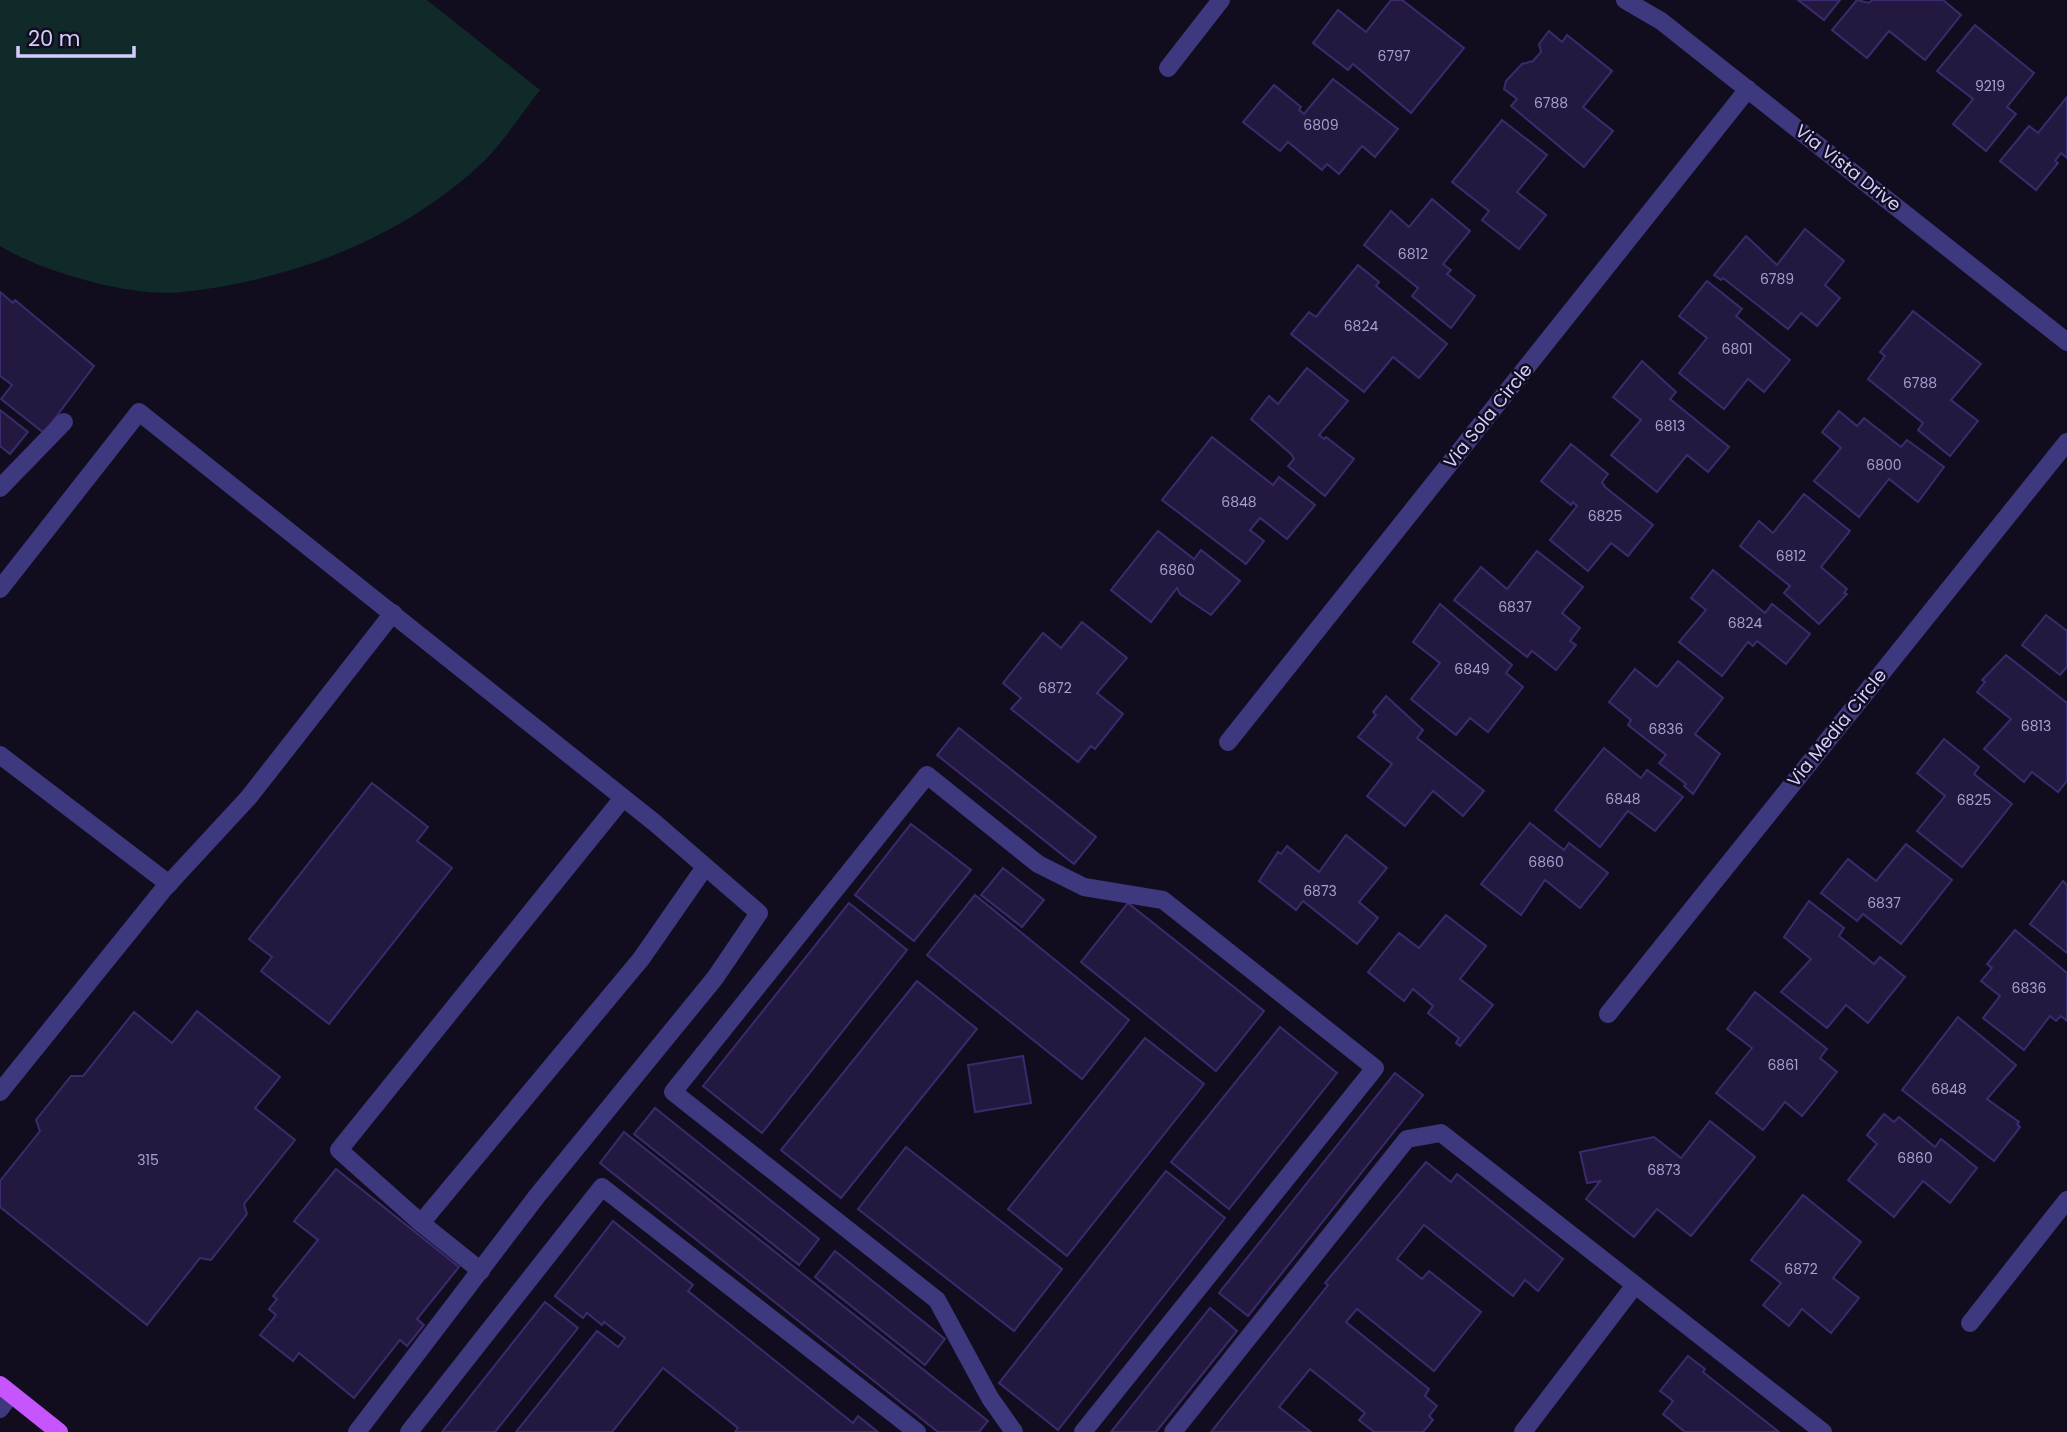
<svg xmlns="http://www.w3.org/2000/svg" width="2067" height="1432" viewBox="0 0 2067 1432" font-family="Poppins,sans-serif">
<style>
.pitch{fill:#102929}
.building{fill:#231940;stroke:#3b2b6c;stroke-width:2}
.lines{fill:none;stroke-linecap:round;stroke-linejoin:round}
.minor{stroke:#3e387e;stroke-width:18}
.major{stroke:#c655fd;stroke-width:18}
.labels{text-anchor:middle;stroke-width:5;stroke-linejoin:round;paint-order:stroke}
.number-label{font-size:14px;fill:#a89fce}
.street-label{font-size:18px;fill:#d4ccfe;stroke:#110d1f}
</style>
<rect width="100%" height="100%" fill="#110d1f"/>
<!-- pitch -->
<path class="pitch" d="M0,0h427l113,90c-18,23 -35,50 -56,71 -80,77 -192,119 -301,131 -50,6 -141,-20 -183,-46z"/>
<!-- building -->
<g class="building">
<polygon points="1391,0 1402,0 1464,48 1411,113 1353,64 1348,70 1313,43 1338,10 1366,32"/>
<polygon points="1798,0 1840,0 1824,20"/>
<polygon points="1857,0 1869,3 1872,0 1943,0 1961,15 1925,60 1889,31 1867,58 1832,30"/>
<polygon points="1975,25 2034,73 2007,107 2016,114 1986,151 1953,124 1973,99 1937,71"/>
<polygon points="1549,31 1562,42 1567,35 1612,71 1583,107 1613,131 1584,167 1511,106 1517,99 1504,89 1506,81 1522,64 1533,61 1541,52 1539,44"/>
<polygon points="1333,79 1398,129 1375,157 1362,146 1339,174 1327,164 1322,170 1288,142 1280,151 1243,122 1274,85 1301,107 1299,110 1304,114"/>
<polygon points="2067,97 2067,158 2061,153 2055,161 2058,163 2036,190 2000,161 2029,126 2038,133"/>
<polygon points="1502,120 1547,155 1517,192 1546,215 1519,249 1482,220 1489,211 1452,182"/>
<polygon points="1432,199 1470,231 1443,264 1451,270 1447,274 1475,296 1451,328 1412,296 1418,288 1364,245 1391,211 1409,227"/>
<polygon points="1805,229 1844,261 1825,285 1840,298 1817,326 1801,313 1788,329 1723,278 1721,280 1714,275 1746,236 1777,265"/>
<polygon points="1358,265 1379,282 1376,286 1447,344 1419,378 1393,357 1364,392 1291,334 1309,312 1316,317"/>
<polygon points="1707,281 1742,309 1736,316 1790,360 1764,392 1748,379 1724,409 1679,373 1707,338 1679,316"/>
<polygon points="0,292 13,303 15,300 94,366 44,433 1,399 12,385 0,376"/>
<polygon points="1913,311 1981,364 1951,400 1978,421 1950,456 1918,430 1923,423 1868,379 1885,356 1880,352"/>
<polygon points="1642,361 1676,392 1670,399 1729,447 1708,472 1687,455 1657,492 1611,455 1641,420 1613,397"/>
<polygon points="1307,368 1348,401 1319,435 1324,439 1326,437 1354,459 1325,496 1288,466 1294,459 1291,454 1251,419 1269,396 1278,404"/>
<polygon points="0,410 28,432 10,454 0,446"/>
<polygon points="1839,411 1857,426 1864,418 1901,447 1907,440 1944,467 1918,502 1889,479 1859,517 1814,481 1841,448 1822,432"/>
<polygon points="1212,437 1273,485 1279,477 1315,505 1287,539 1260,518 1250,530 1264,541 1246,564 1162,500"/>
<polygon points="1571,444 1608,474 1602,482 1605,487 1653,525 1628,556 1611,543 1588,571 1550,540 1577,506 1573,502 1571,505 1541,481"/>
<polygon points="1804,494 1850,531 1821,567 1847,589 1844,593 1847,594 1819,624 1784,593 1790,586 1740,546 1759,521 1773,533"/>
<polygon points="1158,531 1194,559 1201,550 1240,581 1211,615 1180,594 1177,588 1151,622 1111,590"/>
<polygon points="1537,551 1583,587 1562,613 1580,628 1570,641 1576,645 1556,670 1532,651 1527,657 1454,600 1481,567 1507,589"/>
<polygon points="1713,570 1765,613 1772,604 1810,634 1786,664 1757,641 1753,646 1748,642 1722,676 1679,642 1706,610 1691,598"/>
<polygon points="1440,604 1512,665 1506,673 1523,687 1488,732 1470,718 1456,735 1411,699 1440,663 1413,642"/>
<polygon points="2046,615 2067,631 2067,667 2060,675 2022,645"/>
<polygon points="1082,622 1127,658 1097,693 1123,714 1095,749 1091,746 1078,762 1011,709 1021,698 1003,683 1043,633 1061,648"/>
<polygon points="2006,655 2067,703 2067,781 2058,792 2032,772 2024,782 1984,749 2011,719 1977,692 1985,682 1982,680"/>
<polygon points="1678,661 1723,698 1695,734 1720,754 1693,794 1684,786 1686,784 1659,763 1666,755 1628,725 1631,720 1609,702 1635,669 1657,687"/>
<polygon points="1386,696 1423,730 1417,738 1484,791 1463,816 1433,791 1405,826 1367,796 1392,764 1358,737 1376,715 1373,712"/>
<polygon points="959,728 1096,837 1074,864 937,755"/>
<polygon points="1944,739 1979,767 1974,774 2012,804 1962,867 1917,831 1945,796 1917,773"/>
<polygon points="1604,748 1641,778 1647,770 1683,797 1655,831 1628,811 1600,847 1555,810"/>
<polygon points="372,783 428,827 417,841 452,868 329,1024 261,971 272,957 249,939"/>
<polygon points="1530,823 1564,850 1569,843 1608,873 1580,908 1545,880 1521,915 1481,884"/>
<polygon points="911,824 971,870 914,941 855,895"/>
<polygon points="1346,835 1387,868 1359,902 1378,918 1357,944 1303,901 1296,910 1259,881 1278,852 1281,854 1287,846 1319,872"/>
<polygon points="1906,844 1952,880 1901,944 1863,914 1857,921 1821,893 1848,859 1876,881"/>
<polygon points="1003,868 1044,900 1022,927 981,895"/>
<polygon points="2063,881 2067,885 2067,953 2030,924"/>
<polygon points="975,895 1129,1020 1082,1079 927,955"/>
<polygon points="1809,901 1844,928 1839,936 1874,964 1880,957 1905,977 1868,1023 1846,1005 1827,1028 1781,992 1811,959 1784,937"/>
<polygon points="849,903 907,950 762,1133 703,1086"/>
<polygon points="1128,903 1264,1011 1216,1071 1081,962"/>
<polygon points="1446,915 1486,946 1460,979 1493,1005 1460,1046 1456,1043 1459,1038 1428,1013 1433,1006 1413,989 1404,1001 1368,972 1399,933 1419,948"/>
<polygon points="2015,930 2067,973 2067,1021 2061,1016 2056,1021 2050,1016 2024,1050 1983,1018 2000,996 1981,981 1992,968 1987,964"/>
<polygon points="917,981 977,1029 841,1198 781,1150"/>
<polygon points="1755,992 1827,1049 1820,1058 1837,1072 1802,1116 1785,1102 1763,1130 1716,1093 1752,1048 1727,1029"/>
<polygon points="197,1011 280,1077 255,1108 295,1140 244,1204 247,1214 211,1260 200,1258 147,1325 0,1207 0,1181 40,1131 36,1120 71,1076 83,1076 134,1012 172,1043"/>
<polygon points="1958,1017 2016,1065 1987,1099 2019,1122 2017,1124 2020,1127 1994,1161 1902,1090"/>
<polygon points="1280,1027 1337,1073 1229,1209 1171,1162"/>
<polygon points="1145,1038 1204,1084 1067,1256 1008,1209"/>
<polygon points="1023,1056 1031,1103 975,1112 968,1065"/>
<polygon points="1395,1073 1423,1095 1248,1316 1219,1293"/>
<polygon points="655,1108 819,1239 799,1265 634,1134"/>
<polygon points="1884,1114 1894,1122 1899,1117 1935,1147 1941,1139 1977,1168 1950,1203 1923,1181 1894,1217 1848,1180 1877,1144 1867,1135"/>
<polygon points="1710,1121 1755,1157 1691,1236 1657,1209 1634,1237 1586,1199 1600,1181 1587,1183 1580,1152 1654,1137 1681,1158"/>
<polygon points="624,1132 988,1421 979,1432 938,1432 600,1163"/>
<polygon points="906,1147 1062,1269 1014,1331 858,1209"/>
<polygon points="1426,1162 1451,1182 1457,1174 1563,1259 1538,1291 1525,1280 1513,1296 1424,1225 1397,1259 1422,1279 1429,1271 1481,1312 1434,1371 1357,1309 1346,1322 1429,1389 1425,1396 1437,1406 1429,1416 1433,1420 1423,1432 1374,1432 1359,1420 1365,1413 1310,1369 1279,1407 1311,1432 1211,1432 1328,1285 1325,1283"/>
<polygon points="336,1169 459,1267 417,1319 424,1325 407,1346 400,1340 354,1398 299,1353 293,1361 260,1335 276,1315 269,1309 277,1299 273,1296 318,1240 294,1221"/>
<polygon points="1166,1171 1225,1218 1058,1430 999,1383"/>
<polygon points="1803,1195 1861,1242 1833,1278 1859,1298 1831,1333 1802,1309 1789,1326 1763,1305 1781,1283 1751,1260"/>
<polygon points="613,1221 693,1285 688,1291 853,1423 858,1416 878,1432 735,1432 738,1428 663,1368 612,1432 516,1432 597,1331 618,1347 625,1338 604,1322 602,1325 587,1313 583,1318 555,1296"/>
<polygon points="835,1251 945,1339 925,1365 815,1277"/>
<polygon points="545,1302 578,1328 495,1432 442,1432"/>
<polygon points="1210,1308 1237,1331 1156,1432 1111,1432"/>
<polygon points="1688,1356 1705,1369 1703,1372 1779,1432 1685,1432 1663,1414 1673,1401 1660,1391"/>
</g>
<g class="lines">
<!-- minor -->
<g class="minor">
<polyline points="1625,0 1661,21 2067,342"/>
<polyline points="1168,68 1221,0"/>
<polyline points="0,488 64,422"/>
<polyline points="0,589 139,412 655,823 759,913 715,978 537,1196 357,1432"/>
<polyline points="1228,742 1748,89"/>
<polyline points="0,755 169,884"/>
<polyline points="1608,1014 2067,442"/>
<polyline points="0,1092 163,890 249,797 393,613"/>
<polyline points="421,1223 641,959 705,867"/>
<polyline points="481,1271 421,1223 339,1150 623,798"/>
<polyline points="1970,1323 2067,1200"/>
<polyline points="0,1409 11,1394"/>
<polyline points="409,1432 602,1187 917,1432"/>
<polyline points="1014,1432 990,1398 937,1300 673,1092 927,775 1038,864 1084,887 1163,900 1375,1068 1083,1432"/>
<polyline points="1173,1432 1407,1139 1441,1133 1823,1432"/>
<polyline points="1523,1432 1635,1285"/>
</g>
<!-- major -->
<polyline class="major" points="0,1385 59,1432"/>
</g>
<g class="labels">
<!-- number labels -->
<g class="number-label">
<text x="1394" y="61">6797</text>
<text x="1990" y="91">9219</text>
<text x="1551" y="108">6788</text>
<text x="1321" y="130">6809</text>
<text x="1413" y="259">6812</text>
<text x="1777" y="284">6789</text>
<text x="1361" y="331">6824</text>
<text x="1737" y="354">6801</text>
<text x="1920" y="388">6788</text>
<text x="1670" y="431">6813</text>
<text x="1884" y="470">6800</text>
<text x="1239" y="507">6848</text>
<text x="1605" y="521">6825</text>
<text x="1791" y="561">6812</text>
<text x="1177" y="575">6860</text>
<text x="1515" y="612">6837</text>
<text x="1745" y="628">6824</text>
<text x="1472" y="674">6849</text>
<text x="1055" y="693">6872</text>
<text x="2036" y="731">6813</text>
<text x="1666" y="734">6836</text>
<text x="1623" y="804">6848</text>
<text x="1974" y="805">6825</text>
<text x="1546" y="867">6860</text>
<text x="1320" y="896">6873</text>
<text x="1884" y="908">6837</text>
<text x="2029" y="993">6836</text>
<text x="1783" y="1070">6861</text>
<text x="1949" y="1094">6848</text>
<text x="1915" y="1163">6860</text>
<text x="148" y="1165">315</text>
<text x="1664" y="1175">6873</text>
<text x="1801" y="1274">6872</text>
</g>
<!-- street labels -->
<g class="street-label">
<text transform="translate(1848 168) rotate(38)" y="6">Via Vista Drive</text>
<text transform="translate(1488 416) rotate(-51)" y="6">Via Sola Circle</text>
<text transform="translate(1837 728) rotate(-51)" y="6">Via Media Circle</text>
</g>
</g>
<!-- scale -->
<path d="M18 46v10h116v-10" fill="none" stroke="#d4ccfe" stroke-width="3.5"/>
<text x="28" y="46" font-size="21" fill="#d4ccfe" stroke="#110d1f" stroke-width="5" paint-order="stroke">20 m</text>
</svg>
